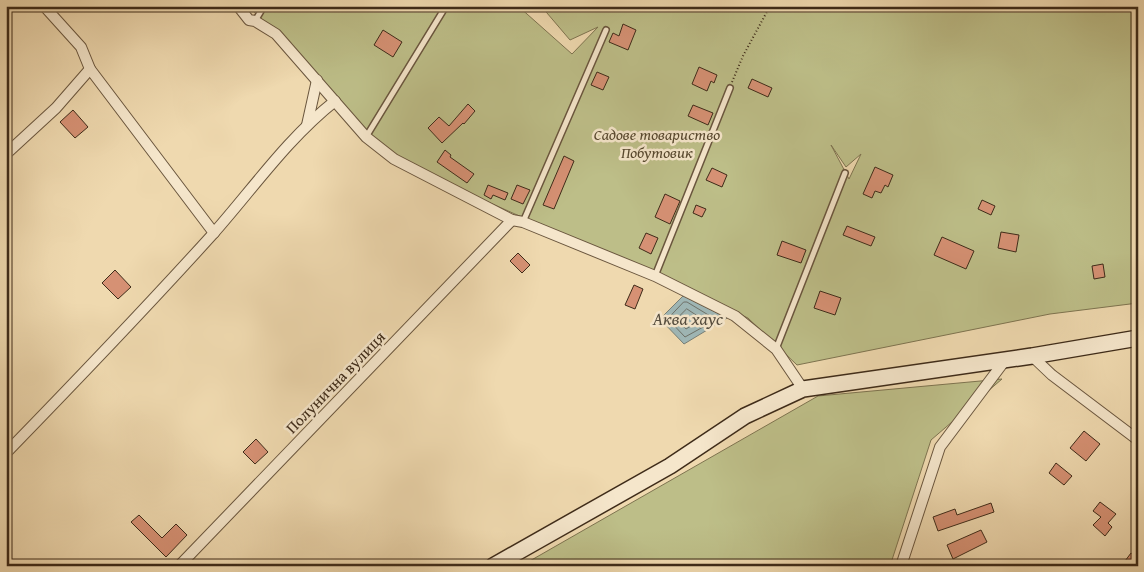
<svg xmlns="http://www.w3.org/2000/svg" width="1144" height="572" viewBox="0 0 1144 572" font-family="'Gentium Book Plus',serif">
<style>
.green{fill:#bdbe88;stroke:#7e7450;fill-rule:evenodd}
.water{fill:#9fb7b6;stroke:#787f77}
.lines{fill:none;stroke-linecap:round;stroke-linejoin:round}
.shore{stroke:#6e7168;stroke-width:1}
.building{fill:#d69174;stroke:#3e2b19}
.lane-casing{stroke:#6a563e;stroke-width:8}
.street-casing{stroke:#6a563e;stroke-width:12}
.secondary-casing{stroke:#3e2b19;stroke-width:18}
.path{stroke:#3e2b19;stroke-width:2;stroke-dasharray:1 2.5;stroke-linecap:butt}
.lane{stroke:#f5e6cb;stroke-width:5}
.street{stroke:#f5e6cb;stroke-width:10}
.secondary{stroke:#f5e6cb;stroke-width:15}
.labels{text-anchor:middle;stroke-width:5;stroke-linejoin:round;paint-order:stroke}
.park-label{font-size:16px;font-style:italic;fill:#57482f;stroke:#f5e6cb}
.street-label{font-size:16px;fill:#3e2b19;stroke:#f5e6cb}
.water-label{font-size:18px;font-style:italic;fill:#564e40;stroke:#f5e6cb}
</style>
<rect width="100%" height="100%" fill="#efd9af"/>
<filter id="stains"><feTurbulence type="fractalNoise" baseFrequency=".004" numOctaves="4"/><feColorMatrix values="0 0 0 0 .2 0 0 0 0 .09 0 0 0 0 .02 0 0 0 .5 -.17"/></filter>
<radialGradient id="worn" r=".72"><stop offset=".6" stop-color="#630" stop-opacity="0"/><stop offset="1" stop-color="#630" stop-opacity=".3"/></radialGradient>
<!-- green -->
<g class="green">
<path d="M248,6h270l54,48 26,-27 -28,13 -29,-34h597v297l-88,11 -253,51 -49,-47 -316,-141 -52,-32 -75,-83zM831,145l15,22 15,-13 -12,25z"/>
<polygon points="1002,379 931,440 890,566 521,566 818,396"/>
</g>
<!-- water -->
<polygon class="water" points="684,295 727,318 684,344 660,319"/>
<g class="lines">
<!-- shore -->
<g class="shore">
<polygon points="684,302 687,302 715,319 714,321 685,337 668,319"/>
<polygon points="687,309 702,319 686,329 677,319"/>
</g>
</g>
<!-- building -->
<g class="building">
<polygon points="623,24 636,30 628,50 609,42 613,33 619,36"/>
<polygon points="383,30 402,42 393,57 374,45"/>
<polygon points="699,67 717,75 714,83 711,81 707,91 692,84"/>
<polygon points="597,72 609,77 603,90 591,85"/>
<polygon points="752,79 772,88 768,97 748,88"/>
<polygon points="468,104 475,111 464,124 463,123 442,143 428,128 439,117 449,126"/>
<polygon points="693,105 713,113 708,125 688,116"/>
<polygon points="73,110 88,127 75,138 60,122"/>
<polygon points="445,150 451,155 450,157 474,174 467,183 437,162"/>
<polygon points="564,156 574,161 554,209 543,205"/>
<polygon points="875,167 893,175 888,187 885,185 881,193 875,191 872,198 863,194"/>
<polygon points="712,168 727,175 722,187 706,180"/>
<polygon points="488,185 508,193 505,200 493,195 491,199 484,195"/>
<polygon points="517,185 530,190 523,204 511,199"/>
<polygon points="665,194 680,201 670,224 655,217"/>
<polygon points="982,200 995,206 991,215 978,209"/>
<polygon points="696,205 706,209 702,217 693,213"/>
<polygon points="847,226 875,237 871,246 843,235"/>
<polygon points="1001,232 1019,235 1016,252 998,248"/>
<polygon points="646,233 658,238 651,254 639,248"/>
<polygon points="942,237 974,251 966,269 934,255"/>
<polygon points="782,241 806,250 801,263 777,255"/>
<polygon points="518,253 530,265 522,273 510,261"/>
<polygon points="1103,264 1105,277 1094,279 1092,266"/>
<polygon points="115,270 131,287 118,299 102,283"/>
<polygon points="634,285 643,289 635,309 625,305"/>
<polygon points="820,291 841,298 835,315 814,308"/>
<polygon points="1084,431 1100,444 1086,461 1070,448"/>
<polygon points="256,439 268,452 255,464 243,452"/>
<polygon points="1056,463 1072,476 1064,485 1049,473"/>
<polygon points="1100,502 1116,514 1108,523 1112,527 1105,536 1093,525 1101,517 1093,511"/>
<polygon points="991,503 994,512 938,531 933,517 955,509 957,515"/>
<polygon points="139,515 162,538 176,524 187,535 166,557 131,522"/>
<polygon points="981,530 987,542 953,559 947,545"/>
<polygon points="1131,553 1138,558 1138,566 1132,566 1125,561"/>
</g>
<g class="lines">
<!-- lane casing -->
<g class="lane-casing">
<g id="lane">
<polyline points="255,21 264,6"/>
<polyline points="366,137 446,6"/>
<polyline points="523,222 606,30"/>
<polyline points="655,276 730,88"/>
<polyline points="776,349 845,173"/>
</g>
</g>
<!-- street casing -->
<g class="street-casing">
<g id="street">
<polyline points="44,6 81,47 90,69 214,233"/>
<polyline points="238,6 249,20 255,21 276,34 366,137 394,159 512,220 523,222 655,276 735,316 776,349 803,389"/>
<polyline points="307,125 317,80"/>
<polyline points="6,154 56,108 90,69"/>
<polyline points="1032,356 1052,375 1138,440"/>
<path d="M6,453c70,-72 139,-144 206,-218 40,-45 75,-96 123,-134"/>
<polyline points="179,566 512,220"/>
<polyline points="901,566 940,447 1006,359"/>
</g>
</g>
<!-- secondary casing -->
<g class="secondary-casing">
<polyline id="secondary" points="493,566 670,466 745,416 803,389 1032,356 1138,338"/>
</g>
<!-- path -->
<polyline class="path" points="732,82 743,56 770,6"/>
<!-- lane -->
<use href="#lane" class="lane"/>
<!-- street -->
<use href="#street" class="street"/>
<!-- secondary -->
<use href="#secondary" class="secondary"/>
</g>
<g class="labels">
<!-- park labels -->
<g class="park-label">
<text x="657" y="140">Садове товариство<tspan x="657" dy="18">Побутовик</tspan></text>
</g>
<!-- street labels -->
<g class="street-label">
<text transform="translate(335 382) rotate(-46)" y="6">Полунична вулиця</text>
</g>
<!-- water labels -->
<g class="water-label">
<text x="688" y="325">Аква хаус</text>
</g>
</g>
<!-- margin -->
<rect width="1144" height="572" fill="none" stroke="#efd9af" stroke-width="25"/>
<rect x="8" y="8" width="1129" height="557" fill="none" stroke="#3e2b19" stroke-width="2.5"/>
<rect x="12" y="12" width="1119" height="547" fill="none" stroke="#3e2b19"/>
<rect width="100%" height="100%" filter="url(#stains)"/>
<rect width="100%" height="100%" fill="url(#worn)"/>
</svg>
